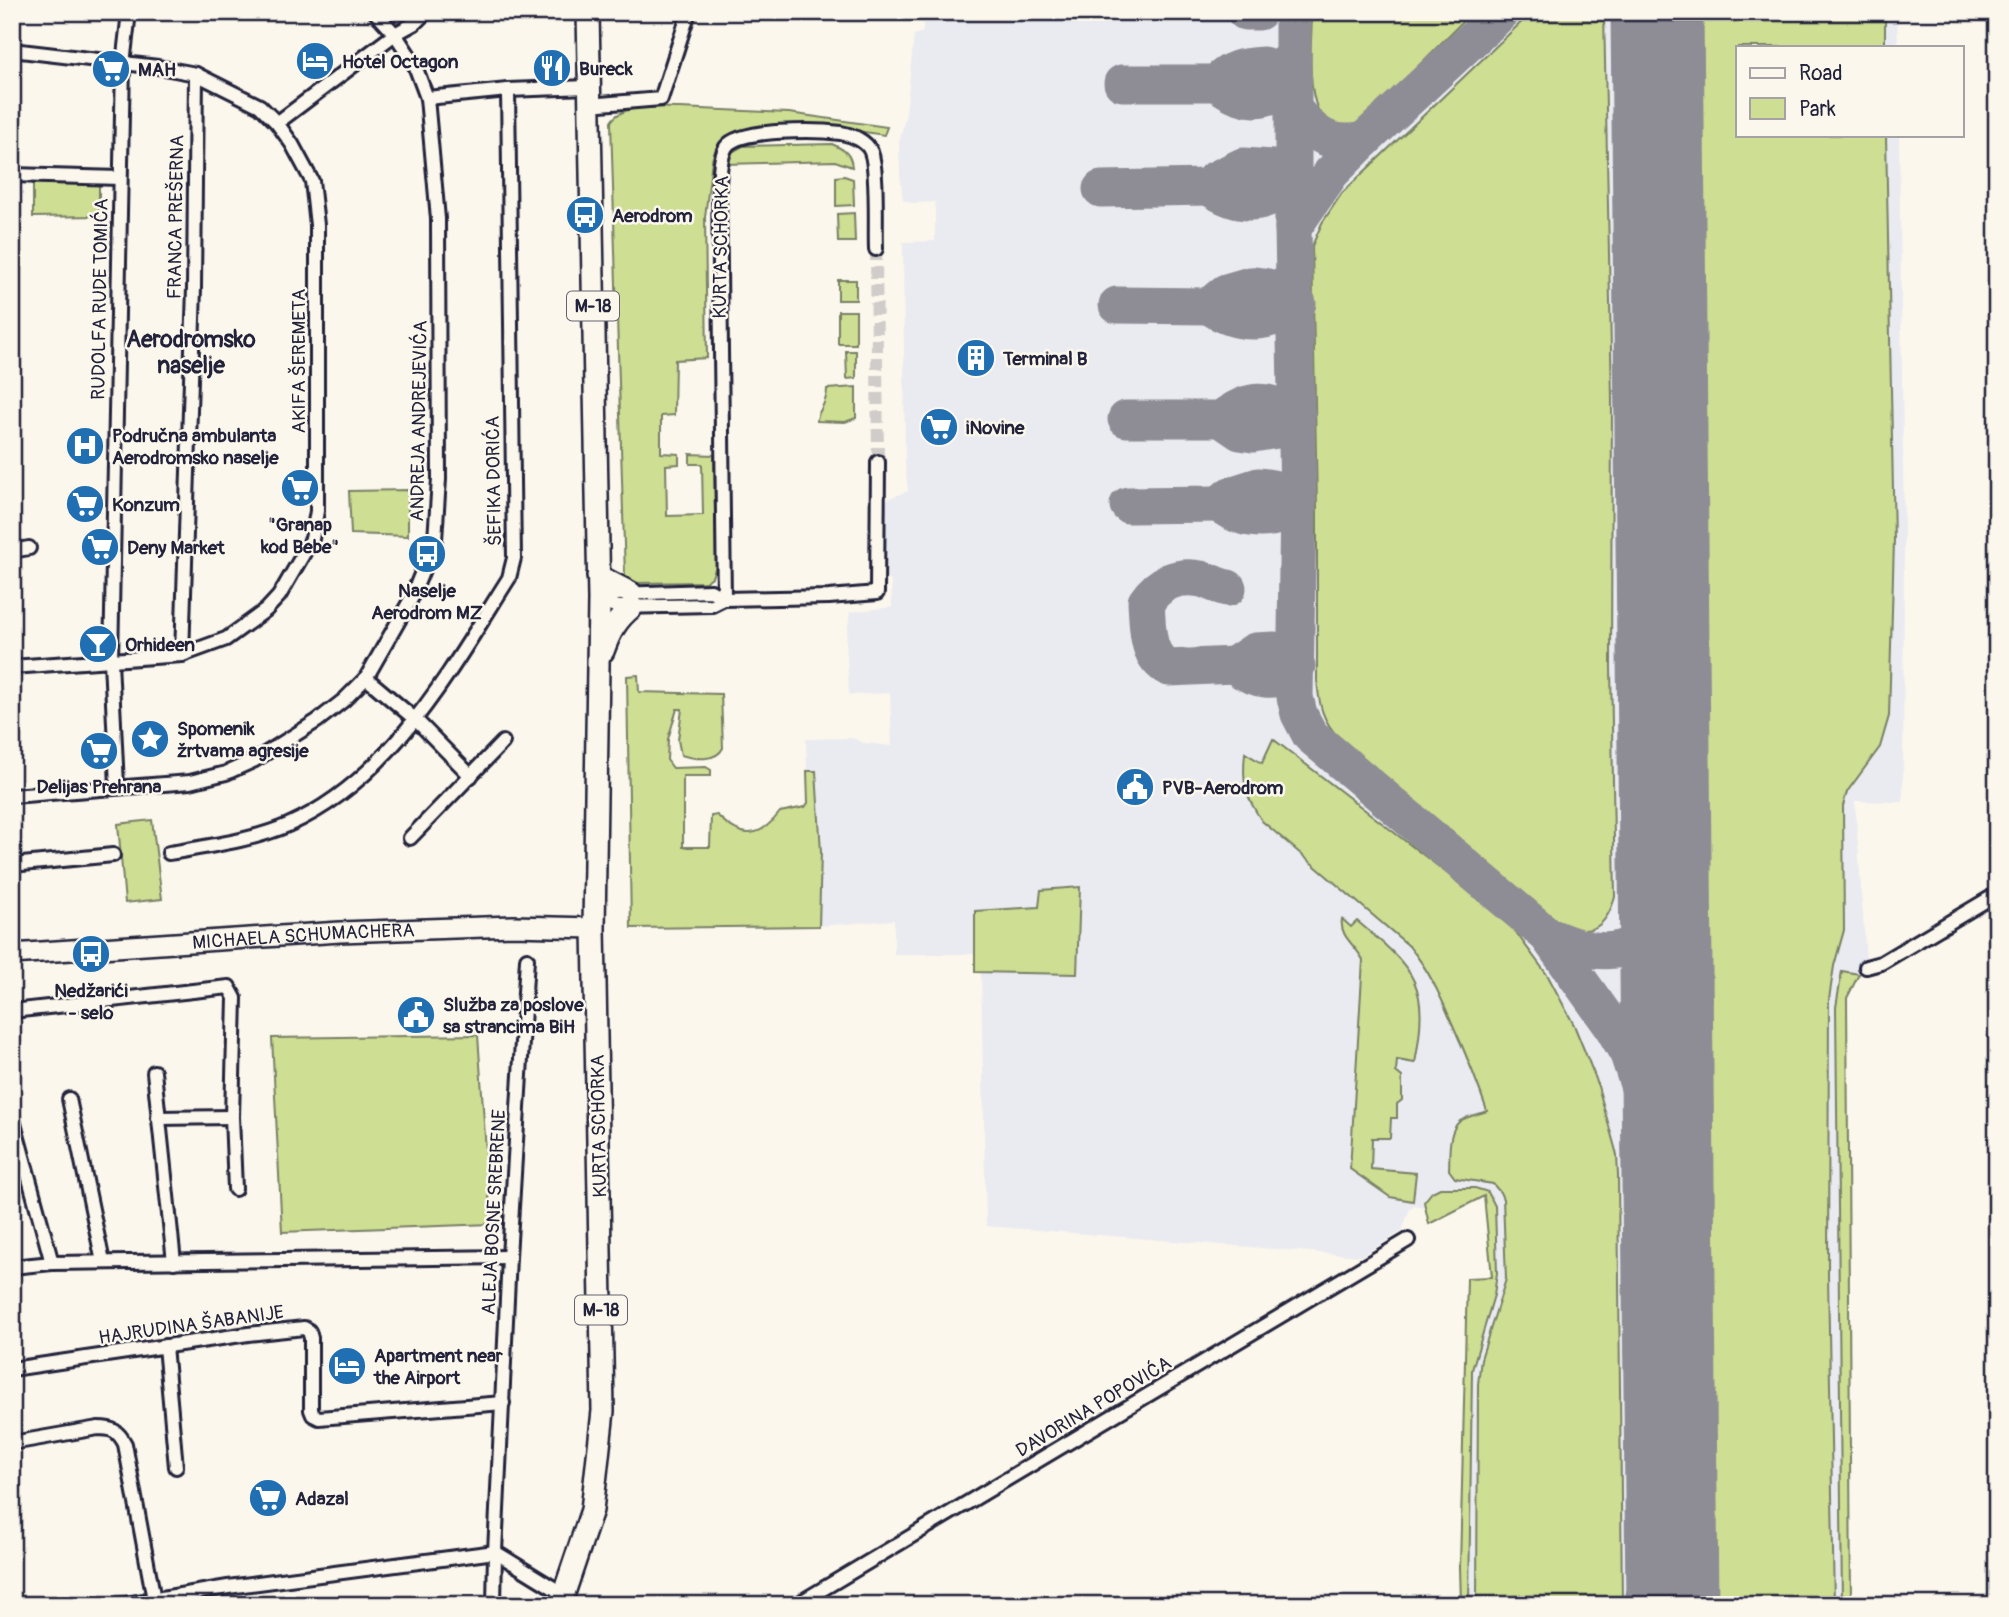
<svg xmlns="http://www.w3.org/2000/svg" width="2009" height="1617" viewBox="0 0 2009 1617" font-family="Pangolin,sans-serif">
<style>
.built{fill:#eaeaf1}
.green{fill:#cede92;stroke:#788066;stroke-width:2}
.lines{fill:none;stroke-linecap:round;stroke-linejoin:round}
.taxiway{stroke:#8e8c94;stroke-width:37}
.runway{stroke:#8e8c94;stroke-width:93}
.minor-tunnel{stroke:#d0ccc9;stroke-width:12;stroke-dasharray:12 6;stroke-linecap:butt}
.minor-casing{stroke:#22223b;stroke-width:18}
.secondary-casing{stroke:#22223b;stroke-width:24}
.primary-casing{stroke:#22223b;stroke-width:26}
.minor{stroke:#fbf7ec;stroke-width:12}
.secondary{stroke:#fbf7ec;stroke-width:19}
.primary{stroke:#fbf7ec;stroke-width:21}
.labels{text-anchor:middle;stroke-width:5;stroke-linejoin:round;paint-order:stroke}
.shield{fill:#fbf7ec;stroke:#636270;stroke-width:2}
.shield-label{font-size:18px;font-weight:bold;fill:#22223b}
.poi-label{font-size:19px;font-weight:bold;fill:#22223b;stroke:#fbf7ec;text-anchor:start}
.street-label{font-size:19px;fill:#22223b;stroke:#fbf7ec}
.quarter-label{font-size:23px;font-weight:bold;fill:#22223b;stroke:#fbf7ec}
</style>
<rect width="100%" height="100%" fill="#fbf7ec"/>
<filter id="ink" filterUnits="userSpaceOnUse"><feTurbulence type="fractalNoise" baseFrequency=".0143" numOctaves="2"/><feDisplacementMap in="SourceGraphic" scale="14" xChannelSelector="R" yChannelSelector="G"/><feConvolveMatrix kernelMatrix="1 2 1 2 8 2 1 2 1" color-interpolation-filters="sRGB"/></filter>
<g filter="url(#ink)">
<!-- built -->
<polygon class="built" points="923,12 1897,12 1898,47 1738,47 1738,135 1899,135 1904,537 1903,802 1855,801 1867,973 1859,974 1847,998 1851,1605 1461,1605 1467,1278 1492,1277 1484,1196 1429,1224 1426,1208 1415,1205 1410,1208 1402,1231 1361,1256 986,1226 981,974 975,972 975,954 894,954 894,920 819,926 821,852 816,772 807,771 806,739 852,738 864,743 892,746 890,693 849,695 846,640 850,612 892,607 891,581 887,579 885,500 908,491 905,465 903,242 935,241 935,202 911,203 903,200 900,175 899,143 906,114 914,35 923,32"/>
<!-- green -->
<g class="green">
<path d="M1312,12h160l-107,108c-68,33 -53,-69 -53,-108z"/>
<path d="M1532,12h72l8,387 -1,268 4,230c-9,30 -23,40 -53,28l-223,-187c-17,-18 -20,-33 -22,-58v-174l-5,-260 10,-23 20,-30z"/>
<polygon points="1693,12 1885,12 1885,47 1738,47 1738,135 1886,135 1894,541 1889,716 1880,747 1847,792 1843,806 1844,930 1834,966 1829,999 1828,1275 1834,1605 1713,1605 1709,1428 1708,1075 1702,828"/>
<path d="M680,108l109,5 98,14 -3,8 -67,-10 -77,5 -14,7 -10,11 -4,12 -7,57 2,141 -32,2 -1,55 -13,1v37l18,1v10l-13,1 1,51 36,-1 -1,-51h-12v-10l24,1 2,111 -4,11 -7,5 -72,1 -8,-6 -14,-455c11,-19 49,-14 69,-14z"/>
<path d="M832,144c11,5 19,9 20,23l-17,-6 -109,3 6,-12 11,-6z"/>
<polygon points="844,176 853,179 854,205 836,206 836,177"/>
<polygon points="33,181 99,183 99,216 33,217"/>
<polygon points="854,213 855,242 838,242 837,214"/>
<rect x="838" y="280" width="18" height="20"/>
<rect x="838" y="311" width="18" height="33"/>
<polygon points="846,351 856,351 856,378 847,379"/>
<path d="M856,387v31l-11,4 -28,-1c0,-11 10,-15 10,-32z"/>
<polygon points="408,490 408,536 351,534 349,491"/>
<path d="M638,675l1,17 82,2 2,54c-7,14 -28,11 -42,7l-3,-15 4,-31h-5l-9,30 -1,21 6,8 33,-1 5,3v6h-28v71h27l1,-31 6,-1c24,24 42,25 63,-3l25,-5 3,-4 -1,-32h9l5,81 -2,74 -188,2 -4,-252z"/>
<path d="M1273,739l175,135 64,53 36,49 26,49 22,54 21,76 1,20 4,430h-145l1,-221 3,-25 25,-80 -3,-80 -3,-7 -7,-8 -38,-6 -6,-8c1,-15 -2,-38 11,-49 7,-5 19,-7 27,-10 -10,-30 -22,-59 -35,-88 -12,-28 -23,-53 -43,-77l-147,-125c-17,-25 -20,-38 -17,-68l17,10z"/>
<polygon points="152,820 162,899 125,903 118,824"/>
<polygon points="1080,887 1077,974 975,972 975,911 1039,907 1041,890"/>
<path d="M1342,919l9,8 6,-6c59,49 73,63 58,142l-18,-3 -1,12 6,5v23l-5,4v14h-6l-1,20h-18l-1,31 45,4 -3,28 -23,-4 -40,-28 13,-209c-7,-15 -24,-23 -21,-41z"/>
<polygon points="1842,971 1859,974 1847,998 1851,1605 1842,1605 1836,1007"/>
<polygon points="478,1035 491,1224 282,1232 272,1038"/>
<polygon points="1440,1188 1475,1188 1488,1192 1495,1206 1497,1273 1494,1295 1472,1370 1469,1605 1461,1605 1460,1567 1467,1278 1492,1277 1484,1196 1429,1224 1424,1202 1432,1192"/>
</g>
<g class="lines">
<!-- taxiway -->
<g class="taxiway">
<polyline points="1245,12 1259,12"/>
<polyline points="1293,12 1293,228 1298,501 1295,697 1299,714 1310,735 1547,935 1612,1026 1628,1054 1668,1176"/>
<polyline points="1649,12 1657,44"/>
<path d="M1263,65l17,5 14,10c-26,25 -50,24 -77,3 12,-15 27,-17 46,-18z"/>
<polyline points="1122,83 1217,83"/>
<path d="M1294,110c21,25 36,37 70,30l138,-128"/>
<path d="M1243,166l30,2 21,12c-28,27 -53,29 -85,7l5,-7z"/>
<polyline points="1101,189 1209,187"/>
<polyline points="1293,228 1331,173 1364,140"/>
<path d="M1250,285c18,0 34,6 48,18 -27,24 -61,23 -89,3l17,-14z"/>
<polyline points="1117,305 1209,306"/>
<path d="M1126,419h95l19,13 13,2 24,-4 20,-16c-31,-16 -48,-17 -76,5"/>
<path d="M1258,486c15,1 29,4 40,15 -19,26 -56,21 -79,3l11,-9z"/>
<polyline points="1128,505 1219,504"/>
<path d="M1228,588c-10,-1 -18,-7 -27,-9 -24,-5 -42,4 -55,23 2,24 -1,54 23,66l65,-3"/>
<path d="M1275,650l16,8 6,8c-19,21 -44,14 -63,-1l21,-14z"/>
<path d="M1547,935c37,17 85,30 109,-15 4,-8 6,-18 9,-27"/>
</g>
<!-- runway -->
<polyline class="runway" points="1657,12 1672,1605"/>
<!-- minor-tunnel -->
<polyline class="minor-tunnel" points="876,249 878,462"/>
<!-- minor casing -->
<g class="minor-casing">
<g id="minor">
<polyline points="12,50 158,67 196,74 260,106 277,123 292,144 312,181 317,225 317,511 312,539 279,596 266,610 226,639 182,655 12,667"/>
<polyline points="427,98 508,90 588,87"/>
<polyline points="588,105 661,99 689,12"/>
<polyline points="277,123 395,34 415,23 426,12"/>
<polyline points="12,175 120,178"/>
<polyline points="12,551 29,548"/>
<path d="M724,599l-5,-415c1,-11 1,-27 7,-37 13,-19 93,-17 115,-14 11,2 26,8 30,19 7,18 4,75 5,97"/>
<polyline points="599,600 618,607 712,605 724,599 829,597 877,593 878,462"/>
<polyline points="599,600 616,594 711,591 724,599"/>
<polyline points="182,655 194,288 196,74"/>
<polyline points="366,678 416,720 471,776"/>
<polyline points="117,786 111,661 123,64 129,12"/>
<polyline points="12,796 190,782 226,773 255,760 317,721 344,700 366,678 411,599 435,540 439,479 438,219 427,98 414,63 395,34 375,12"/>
<polyline points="410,838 503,742"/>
<path d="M169,853c39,-7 82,-12 119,-28 103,-45 163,-156 221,-247l5,-20 -6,-468"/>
<polyline points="12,865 113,855"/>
<polyline points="1866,967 1881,963 1997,894"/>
<polyline points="12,1011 229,987 235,998 232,1117 235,1189"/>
<polyline points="154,1072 174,1262"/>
<polyline points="69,1099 103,1262"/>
<polyline points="12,1116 52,1263"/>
<polyline points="158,1118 232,1117"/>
<polyline points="12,1267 52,1263 509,1257"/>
<polyline points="165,1346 176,1467"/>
<polyline points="12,1369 248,1334 304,1328 309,1331 311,1338 311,1410 313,1415 319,1418 503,1403"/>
<path d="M12,1443l86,-15c15,0 20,3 27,16l30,161"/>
<polyline points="120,1605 228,1587 495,1552 565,1595"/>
<polyline points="494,1605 495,1552 509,1257 527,959"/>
<polyline points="796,1605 1408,1240"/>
</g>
</g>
<!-- secondary casing -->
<g class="secondary-casing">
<g id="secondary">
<path id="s1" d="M12,954l328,-22 173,-6 81,2"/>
</g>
</g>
<!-- primary casing -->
<g class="primary-casing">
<g id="primary">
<polyline points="598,576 631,593"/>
<path d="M603,651c7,-19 13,-31 29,-44"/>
<polyline points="560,1605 592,1510 603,1411 594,928 599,600 588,12"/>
</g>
</g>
<!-- minor -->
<use href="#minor" class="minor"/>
<!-- secondary -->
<use href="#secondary" class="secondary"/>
<!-- primary -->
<use href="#primary" class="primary"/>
</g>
</g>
<!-- icons -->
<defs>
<g id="hotel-disc" transform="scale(2.0125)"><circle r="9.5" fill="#1f6fb2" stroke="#fbf7ec"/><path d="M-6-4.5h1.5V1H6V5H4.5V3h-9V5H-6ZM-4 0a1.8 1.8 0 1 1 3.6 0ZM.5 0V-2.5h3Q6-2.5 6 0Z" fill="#fff"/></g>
<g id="restaurant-disc" transform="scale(2.0125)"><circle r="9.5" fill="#1f6fb2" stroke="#fbf7ec"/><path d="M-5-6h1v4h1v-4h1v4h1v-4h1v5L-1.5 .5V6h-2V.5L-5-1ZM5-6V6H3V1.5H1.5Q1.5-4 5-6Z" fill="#fff"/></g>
<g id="supermarket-disc" transform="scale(2.0125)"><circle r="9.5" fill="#1f6fb2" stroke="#fbf7ec"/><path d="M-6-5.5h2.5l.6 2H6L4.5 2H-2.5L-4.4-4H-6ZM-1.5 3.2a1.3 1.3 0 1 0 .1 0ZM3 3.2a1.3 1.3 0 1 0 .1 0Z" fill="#fff"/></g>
<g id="bus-disc" transform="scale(2.0125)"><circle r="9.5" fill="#1f6fb2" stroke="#fbf7ec"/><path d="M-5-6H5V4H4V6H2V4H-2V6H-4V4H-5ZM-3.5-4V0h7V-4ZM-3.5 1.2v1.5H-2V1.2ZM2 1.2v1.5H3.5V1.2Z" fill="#fff"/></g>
<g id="building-disc" transform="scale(2.0125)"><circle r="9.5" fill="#1f6fb2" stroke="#fbf7ec"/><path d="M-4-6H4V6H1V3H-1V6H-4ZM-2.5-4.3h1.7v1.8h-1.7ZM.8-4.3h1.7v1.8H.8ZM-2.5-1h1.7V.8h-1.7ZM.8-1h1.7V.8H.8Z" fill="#fff"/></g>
<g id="hospital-disc" transform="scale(2.0125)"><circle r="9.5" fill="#1f6fb2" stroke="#fbf7ec"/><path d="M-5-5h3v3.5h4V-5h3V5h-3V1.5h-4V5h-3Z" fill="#fff"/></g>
<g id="bar-disc" transform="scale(2.0125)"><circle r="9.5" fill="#1f6fb2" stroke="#fbf7ec"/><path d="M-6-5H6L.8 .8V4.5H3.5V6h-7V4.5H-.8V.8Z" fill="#fff"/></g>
<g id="sight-disc" transform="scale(2.0125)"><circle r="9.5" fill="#1f6fb2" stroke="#fbf7ec"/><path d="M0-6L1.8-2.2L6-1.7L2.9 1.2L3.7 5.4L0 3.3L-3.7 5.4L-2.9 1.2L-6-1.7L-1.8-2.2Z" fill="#fff"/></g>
<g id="civic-disc" transform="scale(2.0125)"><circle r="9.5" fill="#1f6fb2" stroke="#fbf7ec"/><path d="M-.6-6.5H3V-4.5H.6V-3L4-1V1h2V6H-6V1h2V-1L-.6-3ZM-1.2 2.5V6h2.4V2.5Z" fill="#fff"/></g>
</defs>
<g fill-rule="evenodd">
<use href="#hotel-disc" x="315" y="61"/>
<use href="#restaurant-disc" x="552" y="68"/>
<use href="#supermarket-disc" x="111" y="69"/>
<use href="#bus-disc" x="585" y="215"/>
<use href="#building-disc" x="976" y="358"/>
<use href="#supermarket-disc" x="939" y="427"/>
<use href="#hospital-disc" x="85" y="446"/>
<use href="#supermarket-disc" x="300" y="488"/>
<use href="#supermarket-disc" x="85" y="504"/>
<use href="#supermarket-disc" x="100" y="547"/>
<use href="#bus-disc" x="427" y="554"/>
<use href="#bar-disc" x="98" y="644"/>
<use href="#sight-disc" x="150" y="739"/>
<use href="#supermarket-disc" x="99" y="751"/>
<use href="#civic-disc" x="1135" y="787"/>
<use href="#bus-disc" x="91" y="954"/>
<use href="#civic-disc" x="416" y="1015"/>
<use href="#hotel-disc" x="347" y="1366"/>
<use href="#supermarket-disc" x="268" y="1498"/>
</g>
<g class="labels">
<!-- shield labels -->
<g class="shield">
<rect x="567" y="291.5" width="52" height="29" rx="5"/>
<rect x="575" y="1295.5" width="52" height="29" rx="5"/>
</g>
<g class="shield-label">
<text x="593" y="312">M-18</text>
<text x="601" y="1316">M-18</text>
</g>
<!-- poi labels -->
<g class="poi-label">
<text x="342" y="68">Hotel Octagon</text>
<text x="579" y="75">Bureck</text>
<text x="138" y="76">MAH</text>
<text x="612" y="222">Aerodrom</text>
<text x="1003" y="365">Terminal B</text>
<text x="966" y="434">iNovine</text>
<text x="112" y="442">Područna ambulanta<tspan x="112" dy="22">Aerodromsko naselje</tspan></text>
<text x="112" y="511">Konzum</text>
<text x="300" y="531" text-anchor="middle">"Granap<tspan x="300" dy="22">kod Bebe"</tspan></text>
<text x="127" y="554">Deny Market</text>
<text x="427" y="597" text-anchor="middle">Naselje<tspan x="427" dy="22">Aerodrom MZ</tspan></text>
<text x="125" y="651">Orhideen</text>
<text x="177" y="735">Spomenik<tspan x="177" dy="22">žrtvama agresije</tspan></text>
<text x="99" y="793" text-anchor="middle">Delijas Prehrana</text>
<text x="1162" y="794">PVB-Aerodrom</text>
<text x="91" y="997" text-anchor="middle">Nedžarići<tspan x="91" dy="22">- selo</tspan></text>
<text x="443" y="1011">Služba za poslove<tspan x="443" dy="22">sa strancima BiH</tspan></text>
<text x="374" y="1362">Apartment near<tspan x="374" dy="22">the Airport</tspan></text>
<text x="295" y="1505">Adazal</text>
</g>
<!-- street labels -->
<g class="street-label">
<text transform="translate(175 217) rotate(-89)" y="7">FRANCA PREŠERNA</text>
<text transform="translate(720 247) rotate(-89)" y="7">KURTA SCHORKA</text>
<text transform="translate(99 299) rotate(-89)" y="7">RUDOLFA RUDE TOMIĆA</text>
<text transform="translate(298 361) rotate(-90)" y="7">AKIFA ŠEREMETA</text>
<text transform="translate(418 421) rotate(-89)" y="7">ANDREJA ANDREJEVIĆA</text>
<text transform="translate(493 481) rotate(-91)" y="7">ŠEFIKA DORIĆA</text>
<text dy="7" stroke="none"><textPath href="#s1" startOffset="292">MICHAELA SCHUMACHERA</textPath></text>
<text transform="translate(598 1126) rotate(-91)" y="7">KURTA SCHORKA</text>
<text transform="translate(493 1212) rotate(-87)" y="7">ALEJA BOSNE SREBRENE</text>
<text transform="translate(191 1324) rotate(-8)" y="7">HAJRUDINA ŠABANIJE</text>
<text transform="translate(1093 1406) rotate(-31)" y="7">DAVORINA POPOVIĆA</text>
</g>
<!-- quarter labels -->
<g class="quarter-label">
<text x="191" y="347">Aerodromsko<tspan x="191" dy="26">naselje</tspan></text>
</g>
</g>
<!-- margin -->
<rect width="2009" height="1617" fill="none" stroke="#fbf7ec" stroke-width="42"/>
<rect x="21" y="21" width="1967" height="1575" fill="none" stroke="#22223b" stroke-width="2.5" filter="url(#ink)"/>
<!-- legend -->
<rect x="1736" y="46" width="228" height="91" fill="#fbf7ec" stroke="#a4a2a5" stroke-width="2"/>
<rect x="1750" y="68" width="35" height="10" fill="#fbf7ec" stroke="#a4a2a5" stroke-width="2"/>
<text x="1799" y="80" font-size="21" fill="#22223b">Road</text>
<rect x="1750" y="98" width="35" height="21" fill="#cede92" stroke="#a4a2a5" stroke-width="2"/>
<text x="1799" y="116" font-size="21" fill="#22223b">Park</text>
</svg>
